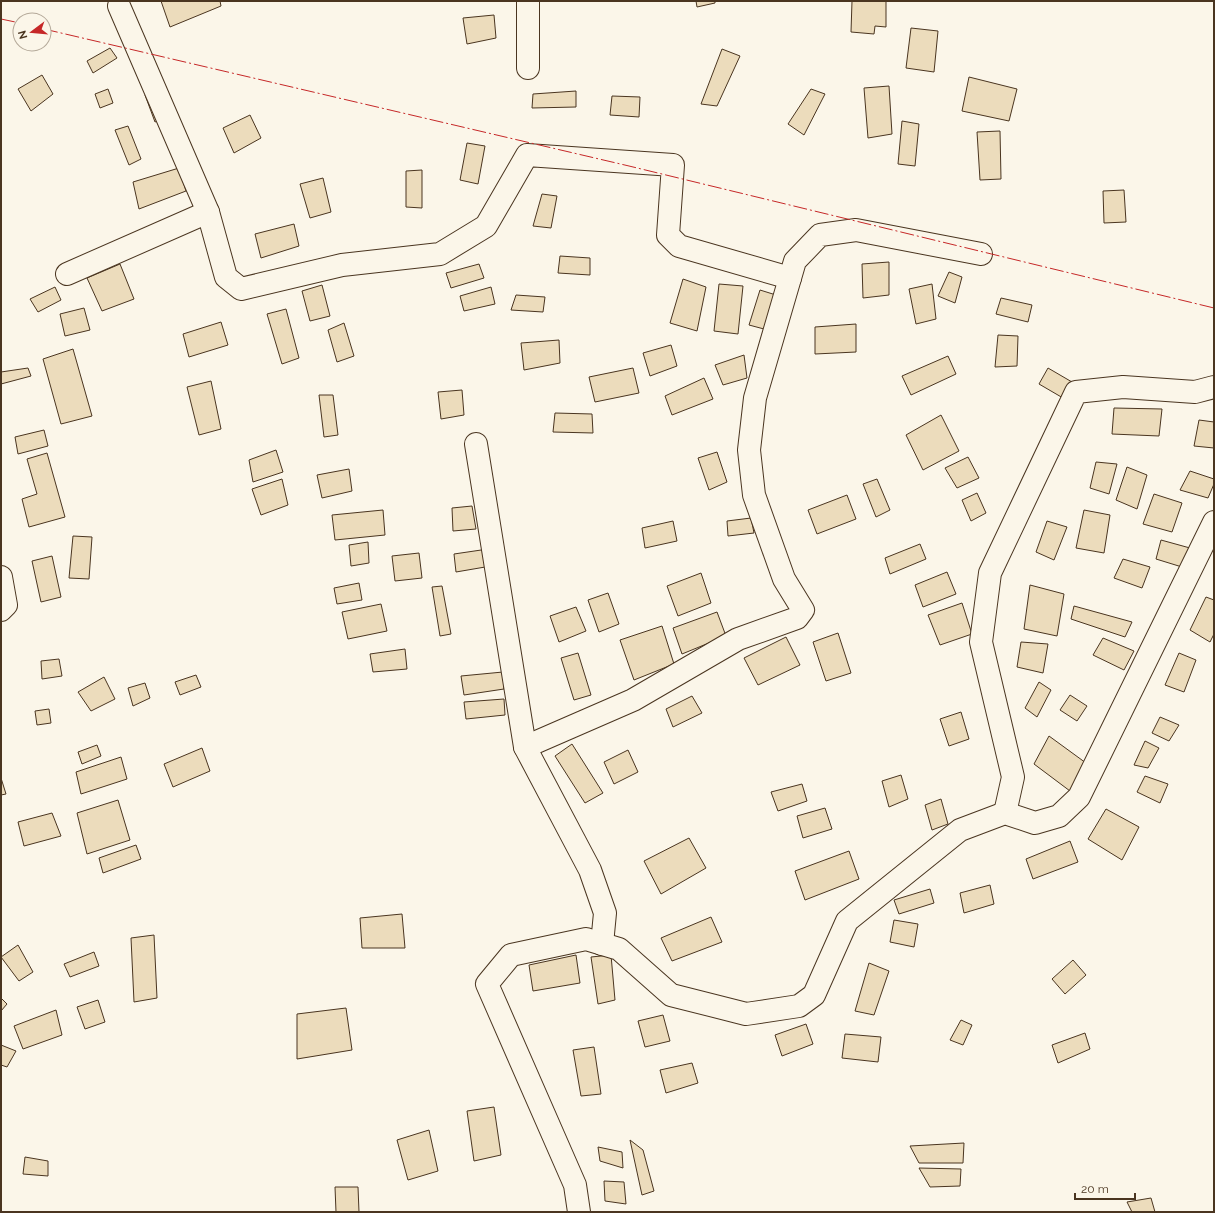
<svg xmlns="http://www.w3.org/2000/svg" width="1215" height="1213" viewBox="0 0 1215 1213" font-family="Raleway,sans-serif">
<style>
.building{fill:#ecdcbc;stroke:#4a3520}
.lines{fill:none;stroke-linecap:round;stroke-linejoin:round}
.minor-casing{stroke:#4a3520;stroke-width:24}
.minor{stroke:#fbf6e9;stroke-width:22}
.power{stroke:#c62828;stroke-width:1;stroke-dasharray:14 3 2 3;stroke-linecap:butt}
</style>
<rect width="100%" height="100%" fill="#fbf6e9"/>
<!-- building -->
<g class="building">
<polygon points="161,1 220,1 221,6 170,27"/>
<polygon points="696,1 715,1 715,3 697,7"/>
<polygon points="852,1 886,1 886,27 875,26 874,34 851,32"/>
<polygon points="494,15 496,38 467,44 463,18"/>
<polygon points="911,28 938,31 934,72 906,68"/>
<polygon points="110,48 117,58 93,73 87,61"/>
<polygon points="722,49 740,56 717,106 701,104"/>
<polygon points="42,75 53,94 31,111 18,89"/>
<polygon points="969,77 1017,89 1009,121 962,111"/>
<polygon points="889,86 892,134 868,138 864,88"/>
<polygon points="108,89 113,103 100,108 95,94"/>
<polygon points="811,89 825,94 804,135 788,124"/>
<polygon points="576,91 576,107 532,108 533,94"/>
<polygon points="153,92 163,119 155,122 145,95"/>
<polygon points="612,96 640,97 639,117 610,115"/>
<polygon points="250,115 261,138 234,153 223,128"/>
<polygon points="902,121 919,124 915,166 898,164"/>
<polygon points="128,126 141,159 129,165 115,130"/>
<polygon points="1000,131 1001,179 980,180 977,132"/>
<polygon points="467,143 485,146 478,184 460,180"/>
<polygon points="179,168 186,191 139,209 133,182"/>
<polygon points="422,170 422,208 406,207 406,171"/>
<polygon points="323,178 331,212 310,218 300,184"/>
<polygon points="1124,190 1126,222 1104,223 1103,191"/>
<polygon points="542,194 557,196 551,228 533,226"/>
<polygon points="294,224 299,246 261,258 255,234"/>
<polygon points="560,256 590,258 590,275 558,273"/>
<polygon points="889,262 889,295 863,298 862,264"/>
<polygon points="120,264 134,299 102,311 87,278"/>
<polygon points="479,264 484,278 451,288 446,273"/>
<polygon points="949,272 962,277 955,303 938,296"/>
<polygon points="683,279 706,287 697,331 670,323"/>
<polygon points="719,284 743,286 738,334 714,331"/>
<polygon points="932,284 936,319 916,324 909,289"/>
<polygon points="322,285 330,316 310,321 302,291"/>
<polygon points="55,287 61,300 38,312 30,299"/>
<polygon points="491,287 495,304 464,311 460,296"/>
<polygon points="760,290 776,295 764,329 749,325"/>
<polygon points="516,295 545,297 543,312 511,310"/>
<polygon points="1001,298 1032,305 1028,322 996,314"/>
<polygon points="84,308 90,330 65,336 60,314"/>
<polygon points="286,309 299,358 282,364 267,314"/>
<polygon points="221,322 228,345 189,357 183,334"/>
<polygon points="344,323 354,356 337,362 328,330"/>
<polygon points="856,324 856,352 815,354 815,327"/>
<polygon points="998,335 1018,336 1017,366 995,367"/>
<polygon points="559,340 560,363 524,370 521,343"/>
<polygon points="671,345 677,366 650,376 643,353"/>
<polygon points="73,349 92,416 61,424 43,359"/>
<polygon points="744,355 747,378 723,385 715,365"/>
<polygon points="948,356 956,374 911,395 902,376"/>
<polygon points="28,368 31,376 1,384 1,372"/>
<polygon points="633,368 639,393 595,402 589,377"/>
<polygon points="1048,368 1072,382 1063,398 1039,384"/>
<polygon points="704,378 713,399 672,415 665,396"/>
<polygon points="211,381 221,429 199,435 187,387"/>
<polygon points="462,390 464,415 441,419 438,392"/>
<polygon points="319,395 333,395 338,435 324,437"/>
<polygon points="1114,408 1162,409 1159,436 1112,434"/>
<polygon points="555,413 592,414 593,433 553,432"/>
<polygon points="941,415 959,451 923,470 906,435"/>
<polygon points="1199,420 1214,422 1214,448 1194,446"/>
<polygon points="44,430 48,446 18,454 15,437"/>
<polygon points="276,450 283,472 253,482 249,460"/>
<polygon points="717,452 727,482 709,490 698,458"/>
<polygon points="47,453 65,517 29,527 22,499 37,494 27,459"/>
<polygon points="968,457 979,478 957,488 945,468"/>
<polygon points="1096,462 1117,464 1109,494 1090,488"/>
<polygon points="1127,467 1147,475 1137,509 1116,500"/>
<polygon points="349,469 352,491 322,498 317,475"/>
<polygon points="1190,471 1214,479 1214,484 1208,498 1180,490"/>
<polygon points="282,479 288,505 261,515 252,489"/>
<polygon points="877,479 890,510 876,517 863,484"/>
<polygon points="977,493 986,513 971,521 962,500"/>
<polygon points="1154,494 1182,503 1172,532 1143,524"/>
<polygon points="847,495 856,519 817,534 808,510"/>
<polygon points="472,506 476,529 453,531 452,508"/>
<polygon points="383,510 385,535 335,540 332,515"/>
<polygon points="1084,510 1110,515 1104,553 1076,548"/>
<polygon points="751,518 754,533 728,536 727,521"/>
<polygon points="673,521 677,541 645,548 642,528"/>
<polygon points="1047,521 1067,527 1054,560 1036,552"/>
<polygon points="73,536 92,537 89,579 69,578"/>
<polygon points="1161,540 1190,548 1182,567 1156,559"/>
<polygon points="368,542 369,563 351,566 349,545"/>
<polygon points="920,544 926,559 890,574 885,558"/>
<polygon points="488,549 491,566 456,572 454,554"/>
<polygon points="419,553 422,578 395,581 392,556"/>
<polygon points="52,556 61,597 41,602 32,561"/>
<polygon points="1123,559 1150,567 1142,588 1114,578"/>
<polygon points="947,572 956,594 923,607 915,585"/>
<polygon points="701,573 711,603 678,616 667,586"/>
<polygon points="359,583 362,600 337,604 334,588"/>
<polygon points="1030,585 1064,594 1057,636 1024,629"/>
<polygon points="442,586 451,634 440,636 432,587"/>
<polygon points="608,593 619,624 599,632 588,600"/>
<polygon points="1206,597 1214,600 1214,634 1210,642 1190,630"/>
<polygon points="962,603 972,634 940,645 928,615"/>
<polygon points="381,604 387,631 348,639 342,612"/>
<polygon points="1074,606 1132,622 1125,637 1071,619"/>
<polygon points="576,607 586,631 559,642 550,616"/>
<polygon points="717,612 726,636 682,654 673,628"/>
<polygon points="662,626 674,664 634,680 620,640"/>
<polygon points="838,633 851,673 826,681 813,642"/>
<polygon points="786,637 800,665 758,685 744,658"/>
<polygon points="1103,638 1134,651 1124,670 1093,655"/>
<polygon points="1021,642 1048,644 1043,673 1017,667"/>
<polygon points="405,649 407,669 373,672 370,654"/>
<polygon points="578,653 591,695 574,700 561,658"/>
<polygon points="1179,653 1196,660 1184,692 1165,685"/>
<polygon points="59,659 62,676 42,679 41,661"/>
<polygon points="503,672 504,689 464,695 461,676"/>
<polygon points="196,675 201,687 180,695 175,682"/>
<polygon points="104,677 115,699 91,711 78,692"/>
<polygon points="1039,682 1051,690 1037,717 1025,708"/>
<polygon points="145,683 150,698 133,706 128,688"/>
<polygon points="1070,695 1087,706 1077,721 1060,710"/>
<polygon points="692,696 702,713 673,727 666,709"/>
<polygon points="504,699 505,715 466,719 464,702"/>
<polygon points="49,709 51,723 37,725 35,711"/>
<polygon points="961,712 969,739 949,746 940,719"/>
<polygon points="1160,717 1179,725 1169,741 1152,733"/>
<polygon points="1049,736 1086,763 1070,791 1034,764"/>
<polygon points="1145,741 1159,748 1148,768 1134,765"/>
<polygon points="572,744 603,793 585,803 555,756"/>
<polygon points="97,745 101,756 82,764 78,752"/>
<polygon points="202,748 210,771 173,787 164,764"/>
<polygon points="628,750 638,772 614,784 604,762"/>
<polygon points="121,757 127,779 81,794 76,772"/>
<polygon points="901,775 908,799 889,807 882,781"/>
<polygon points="1145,776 1168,784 1160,803 1137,792"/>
<polygon points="1,778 6,794 1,795"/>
<polygon points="802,784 807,801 778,811 771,792"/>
<polygon points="941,799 948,824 932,830 925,805"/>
<polygon points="118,800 130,840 87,854 77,813"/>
<polygon points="825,808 832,829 803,838 797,816"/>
<polygon points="1106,809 1139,827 1122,860 1088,839"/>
<polygon points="52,813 61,836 24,846 18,822"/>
<polygon points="689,838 706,868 661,894 644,861"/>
<polygon points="1070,841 1078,862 1033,879 1026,859"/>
<polygon points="136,845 141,859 103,873 99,858"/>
<polygon points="849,851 859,879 805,900 795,871"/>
<polygon points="990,885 994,904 964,913 960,893"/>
<polygon points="930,889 934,903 899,914 894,900"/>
<polygon points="402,914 405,948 362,948 360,918"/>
<polygon points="711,917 722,942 672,961 661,938"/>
<polygon points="894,920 918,924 914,947 890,942"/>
<polygon points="154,935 157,998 134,1002 131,938"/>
<polygon points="18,945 33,972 19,981 1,957"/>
<polygon points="94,952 99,966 70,977 64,964"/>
<polygon points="576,955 580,983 533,991 529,965"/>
<polygon points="611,955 615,1000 598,1004 591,957"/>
<polygon points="1073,960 1086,975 1065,994 1052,979"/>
<polygon points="869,963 889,971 874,1015 855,1011"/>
<polygon points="1,998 7,1004 1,1011"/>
<polygon points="98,1000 105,1022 85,1029 77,1007"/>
<polygon points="346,1008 352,1050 297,1059 297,1014"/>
<polygon points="56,1010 62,1035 23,1049 14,1026"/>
<polygon points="663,1015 670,1041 645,1047 638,1021"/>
<polygon points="961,1020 972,1025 963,1045 950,1040"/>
<polygon points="806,1024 813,1044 782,1056 775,1035"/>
<polygon points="1085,1033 1090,1049 1058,1063 1052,1045"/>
<polygon points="845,1034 881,1037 878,1062 842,1058"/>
<polygon points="1,1045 16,1051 7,1067 1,1065"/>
<polygon points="594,1047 601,1094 581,1096 573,1050"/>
<polygon points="692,1063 698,1083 666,1093 660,1070"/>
<polygon points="494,1107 501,1155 474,1161 467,1111"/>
<polygon points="429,1130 438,1171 408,1180 397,1140"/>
<polygon points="630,1140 643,1150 654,1191 642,1195"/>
<polygon points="964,1143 963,1163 919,1163 910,1146"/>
<polygon points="598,1147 622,1152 623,1168 600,1161"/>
<polygon points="25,1157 48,1161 48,1176 23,1174"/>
<polygon points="919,1168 961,1169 960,1186 930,1187"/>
<polygon points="604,1181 624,1182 626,1204 605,1201"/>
<polygon points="335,1187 358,1187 359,1212 336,1212"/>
<polygon points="1151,1198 1155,1212 1132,1212 1127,1202"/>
</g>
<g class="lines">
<!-- minor casing -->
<g class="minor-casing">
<g id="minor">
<polyline points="528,1 528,68"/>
<polyline points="119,6 208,212 226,277 241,289 342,265 440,254 486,226 527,155 673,165 668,235 679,246 790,278"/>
<polyline points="67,274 208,212"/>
<polyline points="476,444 525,747 590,870 605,913 602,944"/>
<polyline points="1,577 6,605 1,610"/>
<polyline points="525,747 633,700 738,639 797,618 803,610 784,579 754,495 749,450 755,398 795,261 820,235 856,230 981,254"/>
<polyline points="1005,813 1013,777 981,642 990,573 1076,392 1123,387 1195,392 1214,387"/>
<polyline points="579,1212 575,1185 487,984 511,955 586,939 619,949 671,995 746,1014 799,1006 814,995 847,921 960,830 1005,813 1035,823 1059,816 1079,797 1214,522"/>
</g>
</g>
<!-- minor -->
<use href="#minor" class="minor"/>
<!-- power -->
<g class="power">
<polyline points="1,19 20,23"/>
<polyline points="44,29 629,166 1214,308"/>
</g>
</g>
<!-- border -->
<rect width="1215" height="1213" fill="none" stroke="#4a3520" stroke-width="4"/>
<!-- north arrow -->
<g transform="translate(32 32) rotate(254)"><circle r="19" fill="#fbf6e9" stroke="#b4a999"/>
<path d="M0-3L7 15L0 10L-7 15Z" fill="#c62828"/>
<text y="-6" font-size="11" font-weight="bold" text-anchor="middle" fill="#4a3520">N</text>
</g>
<!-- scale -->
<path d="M1075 1193v6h60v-6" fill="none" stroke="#4a3520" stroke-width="2"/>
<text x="1081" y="1193" font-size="12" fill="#4a3520" stroke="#fbf6e9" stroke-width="3" paint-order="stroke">20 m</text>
</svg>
